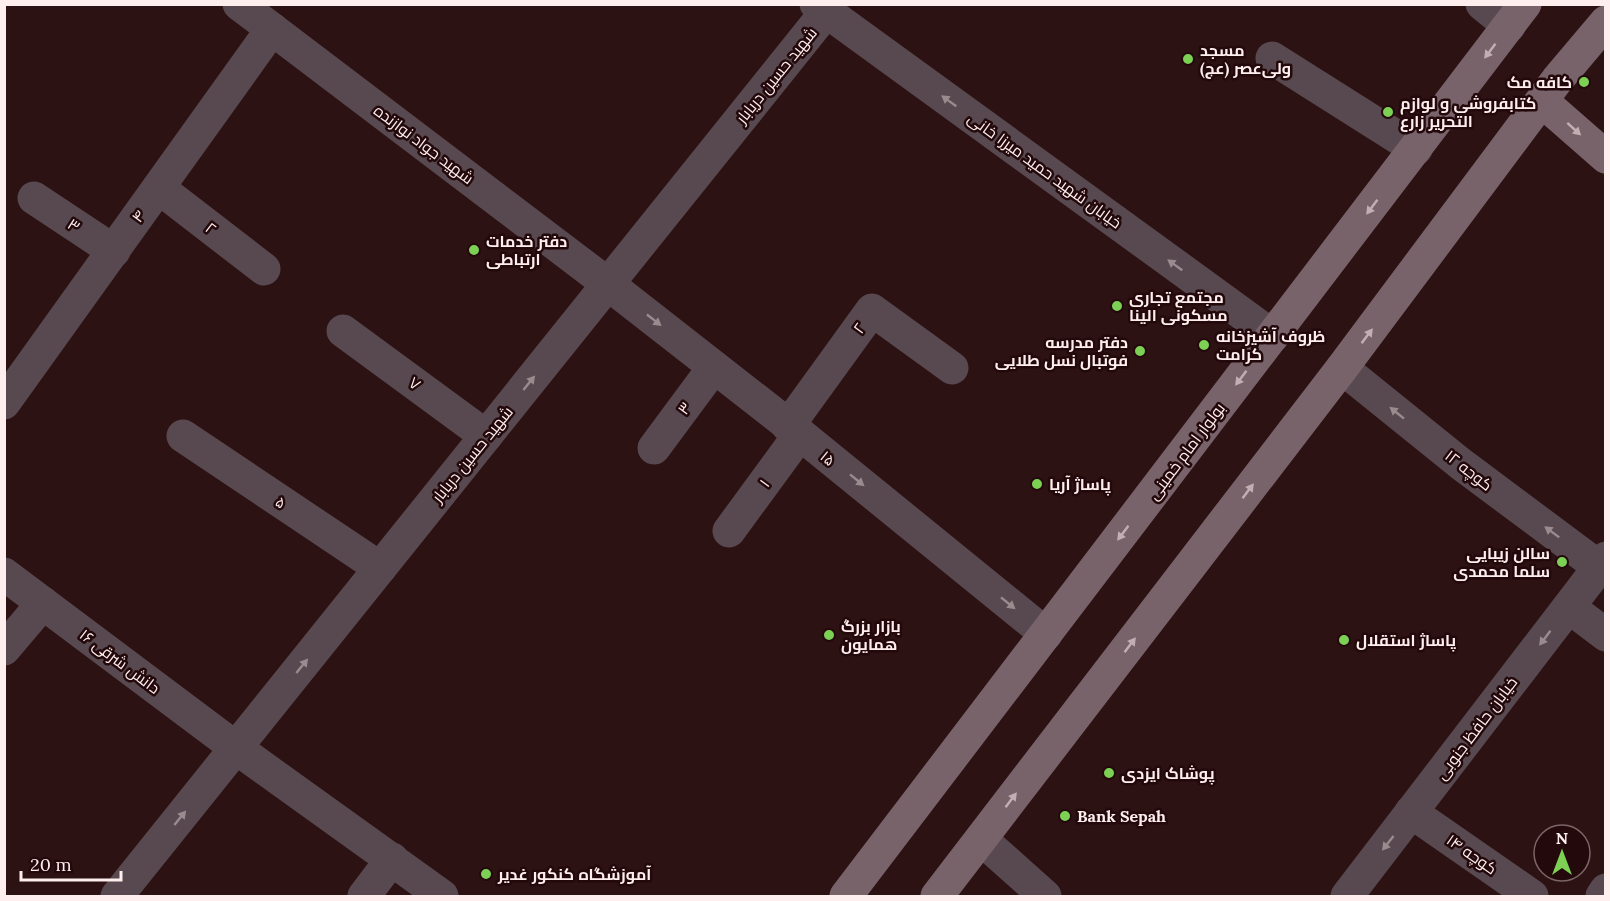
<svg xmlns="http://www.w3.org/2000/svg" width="1610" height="901" viewBox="0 0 1610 901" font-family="Lora,Cairo,serif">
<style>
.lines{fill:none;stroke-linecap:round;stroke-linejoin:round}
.street{stroke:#57494f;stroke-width:33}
.secondary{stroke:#79636b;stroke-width:33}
.oneway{fill:#c3afb3}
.oneway2{fill:#9a8b8f}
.poi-dot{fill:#7cd155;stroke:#23090b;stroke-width:2}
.labels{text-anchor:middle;stroke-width:5;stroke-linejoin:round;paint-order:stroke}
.poi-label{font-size:16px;font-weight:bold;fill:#fee;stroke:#23090b;text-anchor:start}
.street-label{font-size:16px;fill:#fee;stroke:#23090b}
</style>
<rect width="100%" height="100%" fill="#2d1214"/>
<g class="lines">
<!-- street -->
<g class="street">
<polyline points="239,4 608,284 800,434 1046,634"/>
<polyline points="816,4 1273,336"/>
<polyline points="1482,4 1509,26"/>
<polyline points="1272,58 1416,149"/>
<polyline points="159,188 264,269"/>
<polyline points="34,198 114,251"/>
<polyline points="343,331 486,436"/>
<polyline points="1342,368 1461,464 1599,567"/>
<polyline points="4,403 272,29"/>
<polyline points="788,426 872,310 952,368"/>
<polyline points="183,436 380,568"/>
<polyline points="654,448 714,367"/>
<polyline points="729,531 800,434"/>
<polyline points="4,574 236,748 442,896"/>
<polyline points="1569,607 1606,635"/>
<polyline points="4,649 43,603"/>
<polyline points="1411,812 1532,896"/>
<polyline points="981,839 1045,896"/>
<polyline points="117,896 826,12 830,4"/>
<polyline points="364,896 392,859"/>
<polyline points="1347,896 1606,558"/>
<polyline points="1602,896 1606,890"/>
</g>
<!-- secondary -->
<g class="secondary">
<polyline points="1542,101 1606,157"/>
<polyline points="846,896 1525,4"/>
<polyline points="937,896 1342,368 1557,80 1606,22"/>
</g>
</g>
<!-- one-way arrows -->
<defs><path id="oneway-solid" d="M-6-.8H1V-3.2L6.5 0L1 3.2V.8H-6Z" transform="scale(1.5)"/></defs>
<g class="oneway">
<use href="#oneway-solid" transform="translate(1490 51) rotate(127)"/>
<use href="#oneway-solid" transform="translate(1574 129) rotate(42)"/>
<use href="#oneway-solid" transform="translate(1372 207) rotate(127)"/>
<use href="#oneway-solid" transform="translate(1367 336) rotate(-53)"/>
<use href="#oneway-solid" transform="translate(1241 378) rotate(127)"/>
<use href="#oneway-solid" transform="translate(1248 491) rotate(-53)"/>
<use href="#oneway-solid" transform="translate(1123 533) rotate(127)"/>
<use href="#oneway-solid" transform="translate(1130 645) rotate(-53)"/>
<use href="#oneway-solid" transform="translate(1011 800) rotate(-53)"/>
</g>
<g class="oneway2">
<use href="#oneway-solid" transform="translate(949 101) rotate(-144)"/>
<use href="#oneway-solid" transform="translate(1175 265) rotate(-144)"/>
<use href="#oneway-solid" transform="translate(654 320) rotate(38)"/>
<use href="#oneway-solid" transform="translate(529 383) rotate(-51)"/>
<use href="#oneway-solid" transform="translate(1397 413) rotate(-141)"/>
<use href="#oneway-solid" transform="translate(857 480) rotate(39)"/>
<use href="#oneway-solid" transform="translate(1552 532) rotate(-143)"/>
<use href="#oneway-solid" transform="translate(1008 603) rotate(39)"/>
<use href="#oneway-solid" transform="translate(1545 638) rotate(127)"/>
<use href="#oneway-solid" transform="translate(302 666) rotate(-51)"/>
<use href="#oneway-solid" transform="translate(180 818) rotate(-51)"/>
<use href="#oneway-solid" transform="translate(1388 843) rotate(128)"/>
</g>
<!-- markers -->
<g class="poi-dot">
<circle cx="1188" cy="59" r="6"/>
<circle cx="1584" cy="82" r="6"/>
<circle cx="1388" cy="112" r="6"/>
<circle cx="474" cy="250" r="6"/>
<circle cx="1117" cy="306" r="6"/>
<circle cx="1204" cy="345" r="6"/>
<circle cx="1140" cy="351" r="6"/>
<circle cx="1037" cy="484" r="6"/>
<circle cx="1562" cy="562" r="6"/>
<circle cx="829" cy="635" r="6"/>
<circle cx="1344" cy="640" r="6"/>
<circle cx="1109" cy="773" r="6"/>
<circle cx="1065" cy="816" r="6"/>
<circle cx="486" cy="874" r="6"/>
</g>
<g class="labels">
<!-- poi labels -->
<g class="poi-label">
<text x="1200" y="56">مسجد<tspan x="1200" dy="18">ولی‌عصر (عج)</tspan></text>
<text x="1572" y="88" text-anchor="end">کافه مک</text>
<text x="1400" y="109">کتابفروشی و لوازم<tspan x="1400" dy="18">التحریر زارع</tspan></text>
<text x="486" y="247">دفتر خدمات<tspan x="486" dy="18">ارتباطی</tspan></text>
<text x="1129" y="303">مجتمع تجاری<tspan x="1129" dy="18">مسکونی الینا</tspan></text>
<text x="1216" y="342">ظروف آشپزخانه<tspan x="1216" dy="18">کرامت</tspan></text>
<text x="1128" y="348" text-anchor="end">دفتر مدرسه<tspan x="1128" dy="18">فوتبال نسل طلایی</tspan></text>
<text x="1049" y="490">پاساژ آریا</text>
<text x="1550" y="559" text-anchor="end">سالن زیبایی<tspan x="1550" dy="18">سلما محمدی</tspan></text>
<text x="841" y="632">بازار بزرگ<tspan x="841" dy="18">همایون</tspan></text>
<text x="1356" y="646">پاساژ استقلال</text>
<text x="1121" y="779">پوشاک ایزدی</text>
<text x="1077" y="822">Bank Sepah</text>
<text x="498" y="880">آموزشگاه کنکور غدیر</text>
</g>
<!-- street labels -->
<g class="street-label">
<text transform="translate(776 75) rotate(-51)" y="6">شهید حسین دریابار</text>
<text transform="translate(424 144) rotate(37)" y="6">شهید جواد نوازنده</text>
<text transform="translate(1045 170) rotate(36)" y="6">خیابان شهید حمید میرزا خانی</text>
<text transform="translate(138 216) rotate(-54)" y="6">۴</text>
<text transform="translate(74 225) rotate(33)" y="6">۳</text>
<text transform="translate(211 228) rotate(37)" y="6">۲</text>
<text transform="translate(859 328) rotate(-54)" y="6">۲</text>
<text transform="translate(415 383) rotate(36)" y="6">۷</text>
<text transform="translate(684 408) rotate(-54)" y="6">۳</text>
<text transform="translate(1186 451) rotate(-53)" y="6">بولوار امام خمینی</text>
<text transform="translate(472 454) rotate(-51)" y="6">شهید حسین دریابار</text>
<text transform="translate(828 458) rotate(39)" y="6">۱۵</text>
<text transform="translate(1469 470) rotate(38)" y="6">کوچه ۱۲</text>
<text transform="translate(764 483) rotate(-54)" y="6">۱</text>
<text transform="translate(281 502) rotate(34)" y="6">۵</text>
<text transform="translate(120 661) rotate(37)" y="6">دانش شرقی ۱۶</text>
<text transform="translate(1476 728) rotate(-53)" y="6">خیابان حافظ جنوبی</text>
<text transform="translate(1472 854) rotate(35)" y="6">کوچه ۱۴</text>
</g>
</g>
<!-- border -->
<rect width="1610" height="901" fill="none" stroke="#ffeeee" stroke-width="12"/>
<!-- north arrow -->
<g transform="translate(1562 853)"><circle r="28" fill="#23090b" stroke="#7b6566" stroke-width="1.5"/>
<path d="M0-4.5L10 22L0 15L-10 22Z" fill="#7cd155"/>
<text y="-9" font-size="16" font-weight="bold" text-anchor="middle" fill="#ffeeee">N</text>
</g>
<!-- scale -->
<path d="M21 871v9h100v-9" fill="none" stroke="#ffeeee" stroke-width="3"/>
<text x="30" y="871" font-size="18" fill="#ffeeee" stroke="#23090b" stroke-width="4.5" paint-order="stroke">20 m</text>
</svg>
